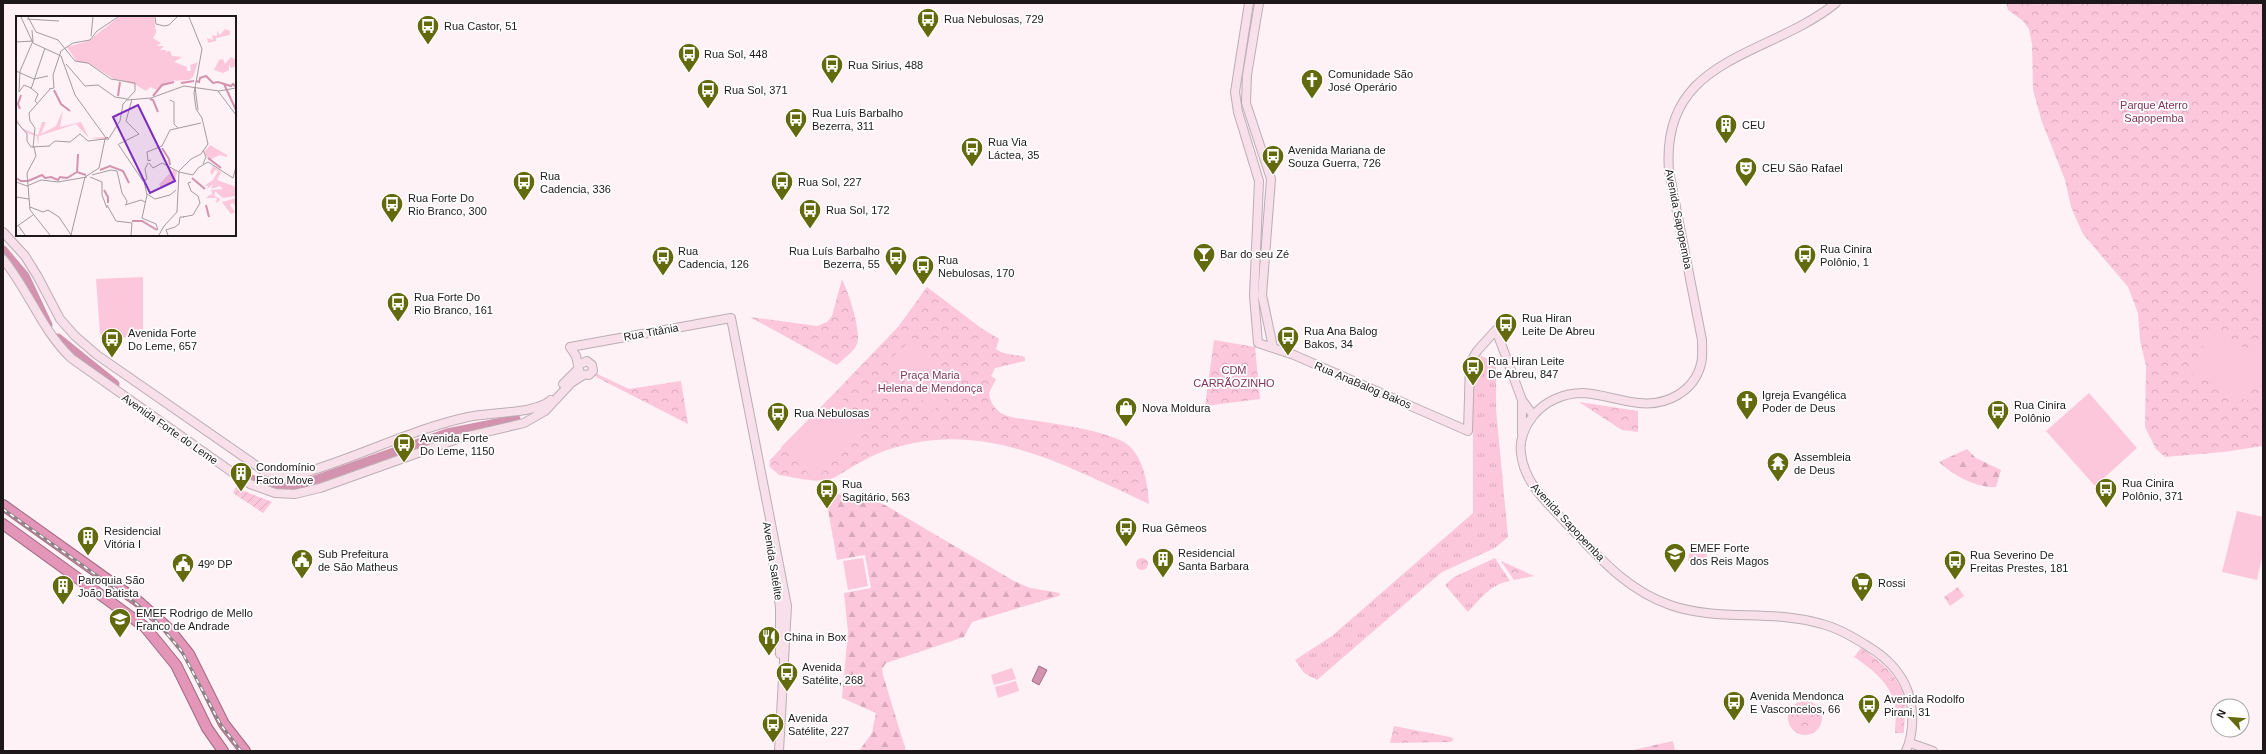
<svg xmlns="http://www.w3.org/2000/svg" width="2266" height="754" viewBox="0 0 2266 754" font-family="Arial,sans-serif">
<style>
.grass{fill:url(#grass-tufts)}
.forest{fill:url(#forest-firs)}
.park{fill:url(#park-crowns)}
.garden{fill:url(#garden-furrows)}
.pitch{fill:#fcc6db}
.water{fill:#d393ae;stroke:#9c6e82}
.lines{fill:none;stroke-linecap:round;stroke-linejoin:round}
.river{stroke:#d393ae;stroke-width:9}
.secondary-casing{stroke:#bcaeb3;stroke-width:10}
.highway-casing{stroke:#9e6a80;stroke-width:12}
.secondary{stroke:#f7e0e9;stroke-width:8}
.highway{stroke:#e396b7;stroke-width:10}
.rail-casing{stroke:#8d8487;stroke-width:3}
.rail{stroke:#fff;stroke-width:1.5;stroke-dasharray:4.5;stroke-linecap:butt}
.labels{text-anchor:middle;stroke-width:3.5;stroke-linejoin:round;paint-order:stroke}
.poi-label{font-size:11px;fill:#1d181a;stroke:#fff;text-anchor:start}
.park-label{font-size:11px;fill:#813459;stroke:#fff}
.street-label{font-size:11px;fill:#1d181a;stroke:#fff}
.inset-river{fill:none;stroke:#d393ae;stroke-width:2}
.inset-road{fill:none;stroke:#a49b9e;stroke-width:1}
.view{fill:#7b2cbf;fill-opacity:0.15;stroke:#7b2cbf;stroke-width:2}
.inset-edge{fill:none;stroke:#1d181a;stroke-width:2}
</style>
<defs>
<pattern id="grass-tufts" width="24" height="20" patternUnits="userSpaceOnUse"><rect width="24" height="20" fill="#fcc6db"/><path d="M3 7l-1-3M5 7V3M7 7l1-3M15 17l-1-3M17 17v-4M19 17l1-3" fill="none" stroke="#d8a9bb"/></pattern>
<pattern id="forest-firs" width="22" height="20" patternUnits="userSpaceOnUse"><rect width="22" height="20" fill="#fcc6db"/><path d="M5 1l3.5 6h-7zM16 11l3.5 6h-7z" fill="#d8a9bb"/></pattern>
<pattern id="park-crowns" width="20" height="18" patternUnits="userSpaceOnUse"><rect width="20" height="18" fill="#fcc6db"/><path d="M2 6a3 3 0 1 1 6 0M12 15a3 3 0 1 1 6 0" fill="none" stroke="#d8a9bb"/></pattern>
<pattern id="garden-furrows" width="10" height="10" patternUnits="userSpaceOnUse"><rect width="10" height="10" fill="#fcc6db"/><path d="M-1 1l2-2M0 10L10 0M9 11l2-2" fill="none" stroke="#d8a9bb"/></pattern>
</defs>
<rect width="100%" height="100%" fill="#fef2f6"/>
<!-- grass -->
<g class="grass">
<polygon points="1481,356 1496,362 1496,409 1508,537 1495,548 1442,572 1317,680 1304,673 1295,660 1332,636 1473,513 1473,377"/>
<path d="M1495,558l15,23c-19,3 -29,17 -42,31l-23,-27 9,-8z"/>
</g>
<!-- forest -->
<g class="forest">
<path d="M1967,449l9,9 25,12 -5,17c-20,1 -43,-12 -57,-25z"/>
<polygon points="832,493 873,500 885,505 1014,581 1030,588 1060,593 1059,596 972,622 964,637 886,663 882,669 883,675 906,751 859,751 872,733 876,713 842,698 848,632 844,593 871,588 865,555 837,560 826,499 828,495"/>
<polygon points="1673,741 1675,751 1629,751"/>
</g>
<!-- park -->
<g class="park">
<polygon points="2006,3 2263,3 2263,446 2224,452 2165,457 2156,449 2145,427 2146,366 2140,340 2138,313 2128,287 2083,234 2071,207 2065,180 2042,122 2033,90 2032,44 2029,29 2023,21 2008,10"/>
<path d="M842,279c6,12 20,53 15,65 -3,8 -14,15 -20,21l-87,-48 67,9 10,-4 5,-6z"/>
<path d="M927,287l54,41 18,11 -3,10c7,6 20,5 29,8v4l-30,7 -4,8 5,3 -7,14c1,8 5,16 12,20 11,6 24,6 36,8 21,3 76,11 91,24 16,13 20,40 21,59 -79,-36 -158,-82 -248,-58 -14,3 -30,10 -42,17 -11,5 -22,16 -35,17 -14,2 -31,-3 -45,-5l-10,-9 1,-6 128,-133z"/>
<polygon points="1214,340 1255,347 1260,399 1205,406"/>
<polygon points="593,372 629,389 681,381 688,424 596,377"/>
<polygon points="1579,402 1638,411 1638,432 1622,430"/>
<circle cx="1142" cy="564" r="6"/>
<polygon points="1501,561 1534,576 1514,580"/>
<polygon points="1958,587 1964,596 1950,606 1944,597"/>
<path d="M1861,648c18,12 41,30 44,54 1,10 -1,21 -1,31h-9c0,-9 2,-20 0,-28 -4,-21 -24,-37 -41,-48z"/>
<circle cx="1805" cy="718" r="17"/>
<polygon points="1394,726 1450,737 1454,739 1451,742 1390,743"/>
</g>
<!-- garden -->
<polygon class="garden" points="236,487 239,489 272,502 263,513 233,493"/>
<!-- pitch -->
<g class="pitch">
<polygon points="2253,266 2263,271 2263,294 2244,285"/>
<polygon points="143,277 143,337 103,338 100,333 96,279"/>
<polygon points="2210,331 2263,357 2263,368 2247,401 2190,373"/>
<polygon points="913,338 959,385 933,411 887,363"/>
<polygon points="836,392 869,426 815,480 781,447"/>
<polygon points="2089,393 2137,448 2095,486 2046,431"/>
<polygon points="2237,511 2263,517 2263,553 2257,580 2222,572"/>
<polygon points="1690,551 1707,554 1706,564 1688,561"/>
<polygon points="863,558 868,586 848,590 843,561"/>
<polygon points="1012,668 1016,679 994,685 991,675"/>
<polygon points="1016,681 1019,691 998,698 995,687"/>
</g>
<!-- water -->
<polygon class="water" points="1039,666 1047,670 1039,685 1032,681"/>
<g class="lines">
<!-- river -->
<g class="river">
<polyline points="3,250 25,276 48,325"/>
<polyline points="58,338 115,384"/>
<polyline points="241,474 264,485 275,487 301,485 447,433 516,419"/>
</g>
<!-- secondary casing -->
<g class="secondary-casing">
<g id="secondary">
<polyline points="1249,3 1235,92 1238,112 1259,181 1254,296 1258,343 1294,355 1468,431 1470,363 1477,351 1496,330 1522,400 1533,415"/>
<polyline points="1259,3 1247,75 1246,103 1271,179 1262,295 1273,347"/>
<path d="M1836,3c-68,55 -176,53 -167,168l33,169c0,7 1,16 -1,24 -7,28 -35,42 -62,39 -19,-2 -38,-9 -56,-10 -19,0 -38,8 -50,23 -8,10 -14,24 -12,37 3,30 26,49 45,70 31,32 60,67 104,82 49,17 103,4 152,19 16,4 33,14 47,23 18,11 32,25 39,45 6,18 6,41 -2,59"/>
<path d="M3,232l22,24 13,21 22,42 15,17 22,19 167,116 16,5 17,-1c58,-16 112,-45 171,-58 22,-5 68,-3 83,-17"/>
<path d="M3,259c26,32 38,70 68,99l168,119 11,7 25,9 20,1 25,-6 140,-50 64,-15 21,-12 26,-28 11,-7"/>
<polyline points="578,365 587,361 592,365 593,371 589,375 580,374 576,356 570,347 731,318 787,606 779,751"/>
<polyline points="563,384 578,369"/>
<polyline points="1522,433 1522,402"/>
<polyline points="770,542 780,607 780,654"/>
<polyline points="1910,743 1933,751"/>
</g>
</g>
<!-- highway casing -->
<g class="highway-casing">
<g id="highway">
<polyline points="3,505 139,602 169,629 189,654 224,724 245,751"/>
<polyline points="3,524 145,627 176,665 207,728 223,751"/>
</g>
</g>
<!-- secondary -->
<use href="#secondary" class="secondary"/>
<!-- highway -->
<use href="#highway" class="highway"/>
<!-- rail casing -->
<g class="rail-casing">
<polyline id="rail" points="3,509 133,601 154,619 181,650 221,725 241,751"/>
</g>
<!-- rail -->
<use href="#rail" class="rail"/>
</g>
<!-- icons -->
<defs>
<g id="bus-pin" transform="scale(1.15)"><path d="M0 17L-7.5 6A9.5 9.5 0 1 1 7.5 6Z" fill="#636a0e" stroke="#fff"/><path d="M-5-6H5V4H4V6H2V4H-2V6H-4V4H-5ZM-3.5-4V0h7V-4ZM-3.5 1.2v1.5H-2V1.2ZM2 1.2v1.5H3.5V1.2Z" fill="#fff"/></g>
<g id="church-pin" transform="scale(1.15)"><path d="M0 17L-7.5 6A9.5 9.5 0 1 1 7.5 6Z" fill="#636a0e" stroke="#fff"/><path d="M-1.2-6h2.4v3.5h3.3v2.4h-3.3V6h-2.4V-.1h-3.3v-2.4h3.3Z" fill="#fff"/></g>
<g id="building-pin" transform="scale(1.15)"><path d="M0 17L-7.5 6A9.5 9.5 0 1 1 7.5 6Z" fill="#636a0e" stroke="#fff"/><path d="M-4-6H4V6H1V3H-1V6H-4ZM-2.5-4.3h1.7v1.8h-1.7ZM.8-4.3h1.7v1.8H.8ZM-2.5-1h1.7V.8h-1.7ZM.8-1h1.7V.8H.8Z" fill="#fff"/></g>
<g id="theatre-pin" transform="scale(1.15)"><path d="M0 17L-7.5 6A9.5 9.5 0 1 1 7.5 6Z" fill="#636a0e" stroke="#fff"/><path d="M-5-5.5Q0-4 5-5.5V0Q5 5 0 6Q-5 5-5 0ZM-3.3-2.5H-1v1.5H-3.3ZM1-2.5H3.3v1.5H1ZM-2.8 1Q0 5.5 2.8 1Z" fill="#fff"/></g>
<g id="bar-pin" transform="scale(1.15)"><path d="M0 17L-7.5 6A9.5 9.5 0 1 1 7.5 6Z" fill="#636a0e" stroke="#fff"/><path d="M-6-5H6L.8 .8V4.5H3.5V6h-7V4.5H-.8V.8Z" fill="#fff"/></g>
<g id="shop-pin" transform="scale(1.15)"><path d="M0 17L-7.5 6A9.5 9.5 0 1 1 7.5 6Z" fill="#636a0e" stroke="#fff"/><path d="M-5-2.5h2.3a2.7 3.5 0 0 1 5.4 0H5L5.5 6h-11ZM-1.5-2.5h3a1.5 2.3 0 0 0-3 0Z" fill="#fff"/></g>
<g id="temple-pin" transform="scale(1.15)"><path d="M0 17L-7.5 6A9.5 9.5 0 1 1 7.5 6Z" fill="#636a0e" stroke="#fff"/><path d="M0-6L5-2H3V0L6.5 2.5H4V6H1.5V3h-3V6H-4V2.5H-6.5L-3 0V-2H-5Z" fill="#fff"/></g>
<g id="school-pin" transform="scale(1.15)"><path d="M0 17L-7.5 6A9.5 9.5 0 1 1 7.5 6Z" fill="#636a0e" stroke="#fff"/><path d="M0-5L7-2L0 1L-7-2ZM-4 1L0 2.5L4 1V4Q0 6-4 4Z" fill="#fff"/></g>
<g id="civic-pin" transform="scale(1.15)"><path d="M0 17L-7.5 6A9.5 9.5 0 1 1 7.5 6Z" fill="#636a0e" stroke="#fff"/><path d="M-.6-6.5H3V-4.5H.6V-3L4-1V1h2V6H-6V1h2V-1L-.6-3ZM-1.2 2.5V6h2.4V2.5Z" fill="#fff"/></g>
<g id="supermarket-pin" transform="scale(1.15)"><path d="M0 17L-7.5 6A9.5 9.5 0 1 1 7.5 6Z" fill="#636a0e" stroke="#fff"/><path d="M-6-5.5h2.5l.6 2H6L4.5 2H-2.5L-4.4-4H-6ZM-1.5 3.2a1.3 1.3 0 1 0 .1 0ZM3 3.2a1.3 1.3 0 1 0 .1 0Z" fill="#fff"/></g>
<g id="restaurant-pin" transform="scale(1.15)"><path d="M0 17L-7.5 6A9.5 9.5 0 1 1 7.5 6Z" fill="#636a0e" stroke="#fff"/><path d="M-5-6h1v4h1v-4h1v4h1v-4h1v5L-1.5 .5V6h-2V.5L-5-1ZM5-6V6H3V1.5H1.5Q1.5-4 5-6Z" fill="#fff"/></g>
</defs>
<g fill-rule="evenodd">
<use href="#bus-pin" x="928" y="19"/>
<use href="#bus-pin" x="428" y="26"/>
<use href="#bus-pin" x="689" y="54"/>
<use href="#bus-pin" x="832" y="65"/>
<use href="#church-pin" x="1312" y="80"/>
<use href="#bus-pin" x="708" y="90"/>
<use href="#bus-pin" x="796" y="119"/>
<use href="#building-pin" x="1726" y="125"/>
<use href="#bus-pin" x="972" y="148"/>
<use href="#bus-pin" x="1273" y="156"/>
<use href="#theatre-pin" x="1746" y="168"/>
<use href="#bus-pin" x="524" y="182"/>
<use href="#bus-pin" x="782" y="182"/>
<use href="#bus-pin" x="392" y="204"/>
<use href="#bus-pin" x="810" y="210"/>
<use href="#bar-pin" x="1204" y="254"/>
<use href="#bus-pin" x="1805" y="255"/>
<use href="#bus-pin" x="663" y="257"/>
<use href="#bus-pin" x="896" y="257"/>
<use href="#bus-pin" x="923" y="266"/>
<use href="#bus-pin" x="398" y="303"/>
<use href="#bus-pin" x="1506" y="324"/>
<use href="#bus-pin" x="1288" y="337"/>
<use href="#bus-pin" x="112" y="339"/>
<use href="#bus-pin" x="1473" y="367"/>
<use href="#church-pin" x="1747" y="401"/>
<use href="#shop-pin" x="1126" y="408"/>
<use href="#bus-pin" x="1998" y="411"/>
<use href="#bus-pin" x="778" y="413"/>
<use href="#bus-pin" x="404" y="444"/>
<use href="#temple-pin" x="1778" y="463"/>
<use href="#building-pin" x="241" y="473"/>
<use href="#bus-pin" x="2106" y="489"/>
<use href="#bus-pin" x="827" y="490"/>
<use href="#bus-pin" x="1126" y="528"/>
<use href="#building-pin" x="88" y="537"/>
<use href="#school-pin" x="1675" y="554"/>
<use href="#building-pin" x="1163" y="559"/>
<use href="#civic-pin" x="302" y="560"/>
<use href="#bus-pin" x="1955" y="561"/>
<use href="#civic-pin" x="183" y="564"/>
<use href="#supermarket-pin" x="1862" y="583"/>
<use href="#building-pin" x="63" y="586"/>
<use href="#school-pin" x="120" y="619"/>
<use href="#restaurant-pin" x="769" y="637"/>
<use href="#bus-pin" x="787" y="673"/>
<use href="#bus-pin" x="1734" y="702"/>
<use href="#bus-pin" x="1869" y="705"/>
<use href="#bus-pin" x="773" y="724"/>
</g>
<g class="labels">
<!-- poi labels -->
<g class="poi-label">
<text x="944" y="23">Rua Nebulosas, 729</text>
<text x="444" y="30">Rua Castor, 51</text>
<text x="704" y="58">Rua Sol, 448</text>
<text x="848" y="69">Rua Sirius, 488</text>
<text x="1328" y="78">Comunidade São<tspan x="1328" dy="13">José Operário</tspan></text>
<text x="724" y="94">Rua Sol, 371</text>
<text x="812" y="117">Rua Luís Barbalho<tspan x="812" dy="13">Bezerra, 311</tspan></text>
<text x="1742" y="129">CEU</text>
<text x="988" y="146">Rua Via<tspan x="988" dy="13">Láctea, 35</tspan></text>
<text x="1288" y="154">Avenida Mariana de<tspan x="1288" dy="13">Souza Guerra, 726</tspan></text>
<text x="1762" y="172">CEU São Rafael</text>
<text x="540" y="180">Rua<tspan x="540" dy="13">Cadencia, 336</tspan></text>
<text x="798" y="186">Rua Sol, 227</text>
<text x="408" y="202">Rua Forte Do<tspan x="408" dy="13">Rio Branco, 300</tspan></text>
<text x="826" y="214">Rua Sol, 172</text>
<text x="1820" y="253">Rua Cinira<tspan x="1820" dy="13">Polônio, 1</tspan></text>
<text x="678" y="255">Rua<tspan x="678" dy="13">Cadencia, 126</tspan></text>
<text x="880" y="255" text-anchor="end">Rua Luís Barbalho<tspan x="880" dy="13">Bezerra, 55</tspan></text>
<text x="1220" y="258">Bar do seu Zé</text>
<text x="938" y="264">Rua<tspan x="938" dy="13">Nebulosas, 170</tspan></text>
<text x="414" y="301">Rua Forte Do<tspan x="414" dy="13">Rio Branco, 161</tspan></text>
<text x="1522" y="322">Rua Hiran<tspan x="1522" dy="13">Leite De Abreu</tspan></text>
<text x="1304" y="335">Rua Ana Balog<tspan x="1304" dy="13">Bakos, 34</tspan></text>
<text x="128" y="337">Avenida Forte<tspan x="128" dy="13">Do Leme, 657</tspan></text>
<text x="1488" y="365">Rua Hiran Leite<tspan x="1488" dy="13">De Abreu, 847</tspan></text>
<text x="1762" y="399">Igreja Evangélica<tspan x="1762" dy="13">Poder de Deus</tspan></text>
<text x="2014" y="409">Rua Cinira<tspan x="2014" dy="13">Polônio</tspan></text>
<text x="1142" y="412">Nova Moldura</text>
<text x="794" y="417">Rua Nebulosas</text>
<text x="420" y="442">Avenida Forte<tspan x="420" dy="13">Do Leme, 1150</tspan></text>
<text x="1794" y="461">Assembleia<tspan x="1794" dy="13">de Deus</tspan></text>
<text x="256" y="471">Condomínio<tspan x="256" dy="13">Facto Move</tspan></text>
<text x="2122" y="487">Rua Cinira<tspan x="2122" dy="13">Polônio, 371</tspan></text>
<text x="842" y="488">Rua<tspan x="842" dy="13">Sagitário, 563</tspan></text>
<text x="1142" y="532">Rua Gêmeos</text>
<text x="104" y="535">Residencial<tspan x="104" dy="13">Vitória I</tspan></text>
<text x="1690" y="552">EMEF Forte<tspan x="1690" dy="13">dos Reis Magos</tspan></text>
<text x="1178" y="557">Residencial<tspan x="1178" dy="13">Santa Barbara</tspan></text>
<text x="318" y="558">Sub Prefeitura<tspan x="318" dy="13">de São Matheus</tspan></text>
<text x="1970" y="559">Rua Severino De<tspan x="1970" dy="13">Freitas Prestes, 181</tspan></text>
<text x="198" y="568">49º DP</text>
<text x="78" y="584">Paroquia São<tspan x="78" dy="13">João Batista</tspan></text>
<text x="1878" y="587">Rossi</text>
<text x="136" y="617">EMEF Rodrigo de Mello<tspan x="136" dy="13">Franco de Andrade</tspan></text>
<text x="784" y="641">China in Box</text>
<text x="802" y="671">Avenida<tspan x="802" dy="13">Satélite, 268</tspan></text>
<text x="1750" y="700">Avenida Mendonca<tspan x="1750" dy="13">E Vasconcelos, 66</tspan></text>
<text x="1884" y="703">Avenida Rodolfo<tspan x="1884" dy="13">Pirani, 31</tspan></text>
<text x="788" y="722">Avenida<tspan x="788" dy="13">Satélite, 227</tspan></text>
</g>
<!-- park labels -->
<g class="park-label">
<text x="2154" y="109">Parque Aterro<tspan x="2154" dy="13">Sapopemba</tspan></text>
<text x="1234" y="374">CDM<tspan x="1234" dy="13">CARRÃOZINHO</tspan></text>
<text x="930" y="379">Praça Maria<tspan x="930" dy="13">Helena de Mendonça</tspan></text>
</g>
<!-- street labels -->
<g class="street-label">
<text transform="translate(1679 219) rotate(79)" y="4">Avenida Sapopemba</text>
<text transform="translate(651 332) rotate(-10)" y="4">Rua Titânia</text>
<text transform="translate(1363 385) rotate(23)" y="4">Rua AnaBalog Bakos</text>
<text transform="translate(170 429) rotate(35)" y="4">Avenida Forte do Leme</text>
<text transform="translate(1568 522) rotate(47)" y="4">Avenida Sapopemba</text>
<text transform="translate(773 561) rotate(81)" y="4">Avenida Satélite</text>
</g>
</g>
<!-- overview -->
<g transform="translate(16 16)">
<rect width="220" height="220" fill="#fef2f6"/>
<path d="M103,1h35l2,16 -3,5 8,5 -4,3h7l-4,4h6v4l1,-3h3l2,5 10,1 -8,5 13,5v4h4l-1,-6 8,-3 -5,15 -4,3 -18,1 -14,9 -7,-3 -4,4 -10,-6 -22,-6 -24,-15 -13,-2 -10,-15 21,-6zM209,13l5,2v4l-14,3v3l-8,2 -1,-5 6,2 -1,-5 5,1v-5l3,4zM215,41l5,3v6l-5,2 -2,-4v6l-6,3 -9,-3 5,-10 4,-1 2,5zM194,129l17,10v2l-7,-2 -11,5 -5,-8zM197,150l8,6 -4,8 19,7v9l-13,2 -8,-7 -1,5 5,2 1,2 -4,3 1,-5h-11l5,-4 2,2 -2,-6 12,-1 -3,-3 -9,3 2,-5 -6,5 1,-3h-4l9,-6 5,-9 -3,-1 -3,5 -2,-3zM220,182v8l-4,-3 -2,2 5,7 -4,2 -9,-12z" fill="#fcc6db"/>
<path d="M47,94l-3,17 21,-5 8,16 18,-1 1,3 -19,-2 -13,-14 -37,12 -1,9 -1,-9 -10,-3 -5,-4 -6,-9v-3l6,11 16,7 4,-13h4l-5,12 15,-8zM158,153l3,3 -2,10 -14,7 -2,-5z" fill="#fcc6db"/>
<path d="M101,22l18,2 6,4v5l-10,4 -22,-3 -1,-4 7,-2z" fill="#fcc6db"/>
<path class="inset-river" d="M180,65l3,1 1,-4 6,-2 7,7 5,-1 13,4 2,-2 3,3M165,67l13,-2M208,68l12,26M38,74l7,14 9,7M102,80l2,-14M137,80l9,-11 12,-3M134,83l3,1 5,12M4,93l-2,-5 3,-9M146,132l7,11 1,6M192,142l13,10M84,154l10,-4 13,5 6,12M61,157l1,-19M0,162l5,3h7l14,-6 3,3 6,-1 7,3 2,-3 7,1 10,-6 9,3M176,162l13,11M88,174l4,7v6M190,189l3,12M116,205h10l15,9"/>
<path class="inset-road" d="M5,1l12,26 28,13 14,39 31,43M12,1l8,15 22,8 17,21 13,2 23,16 24,4v8l-12,13 -3,17 -11,17M139,1l1,7 8,2 5,-1 8,-8M11,3l32,2M75,20l2,-19M0,26l17,-1M50,48l19,22 13,-1 17,12 12,2M0,55l18,8 14,-3M179,71l3,23M15,73l14,-41M33,73l5,-1 -1,-13 8,-24 12,-8 17,-3 7,-9 21,-14M202,75l18,24M3,76l1,-21 13,-30 -1,-11M3,76l5,-7 7,3 7,6 -3,7 2,2M116,83l-6,22 9,9M111,84l24,-2 33,-12 35,5 17,-3M154,84l4,2v22l4,4M0,105l11,13v7l4,6 19,-1M102,128l25,37 4,-2 -2,-10 3,-6M103,128l20,-10 -4,-4M33,130l6,-5 15,1 10,-8 8,7 17,-2M18,131l2,9 -9,17 3,37 20,25M17,132l2,-20 -5,-7 -1,-8 21,-24M187,134l3,7 -3,7M135,144l-3,1 -1,-9 15,-6 8,-16 31,-7M133,147l4,5 9,-5 17,9 14,3 5,-7 10,-6 25,16 3,-11M76,159l19,-5 6,1 5,22 5,8 -1,4M74,161l12,5v13l5,13M128,165l3,14 -5,23 14,6 2,6M0,166l11,4 14,-6 17,2 29,-5M131,178l8,5 15,-4 6,-5M0,181l13,2M91,189l9,16 16,2 -1,12M109,189l16,-5 4,2M14,191l13,5 5,-2 11,7 12,18M167,201l10,-2 7,-12 -2,-7 -7,-5 -3,-8 3,-1M2,209l7,10M0,211l17,-12M55,219l14,-58 14,-9 6,-29 2,-2 2,2h-4M143,219l5,-9 13,-14 2,-41 12,-12 10,-5 7,-10 -6,-26 -6,-9 -2,-16 8,-44 -13,-32M152,219l-2,-5 9,-3 4,-3 1,-7h4"/>
<path class="view" d="M122,89l37,76 -25,12 -37,-76z"/>
<rect width="220" height="220" class="inset-edge"/>
</g>
<!-- border -->
<rect width="2266" height="754" fill="none" stroke="#1d181a" stroke-width="8"/>
<!-- north arrow -->
<g transform="translate(2230 718) rotate(296)"><circle r="19" fill="#ffffff" stroke="#a5a3a3"/>
<path d="M0-3L7 15L0 10L-7 15Z" fill="#636a0e"/>
<text y="-6" font-size="11" font-weight="bold" text-anchor="middle" fill="#1d181a">N</text>
</g>
</svg>
